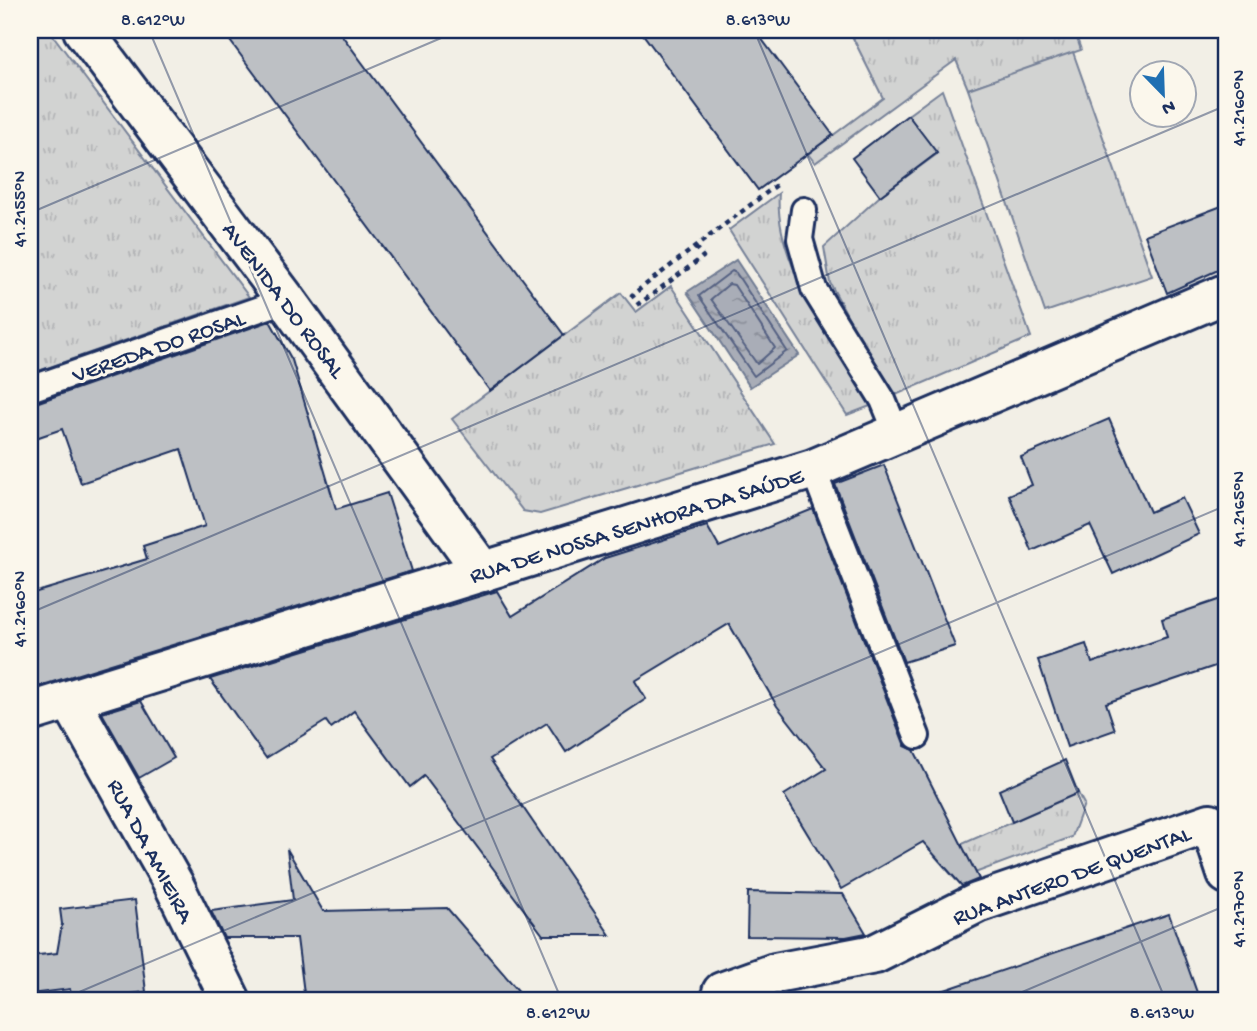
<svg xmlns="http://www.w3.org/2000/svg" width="1257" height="1031" viewBox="0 0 1257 1031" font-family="'Gochi Hand',sans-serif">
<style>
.grass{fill:url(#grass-tufts);stroke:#768198;stroke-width:2}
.garden{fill:#d2d3d2;stroke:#768198;stroke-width:2}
.water{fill:url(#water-ripples);stroke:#707b93;stroke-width:2}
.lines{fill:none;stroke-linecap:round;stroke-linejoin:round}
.shore{stroke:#546182;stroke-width:2}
.building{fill:#bdc0c4;stroke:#1b2f5e;stroke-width:2}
.lane-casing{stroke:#1b2f5e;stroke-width:30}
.street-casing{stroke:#1b2f5e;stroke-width:44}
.path{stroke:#1b2f5e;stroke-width:4.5;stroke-dasharray:5 5;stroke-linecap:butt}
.lane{stroke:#fbf7ec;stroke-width:24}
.street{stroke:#fbf7ec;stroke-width:38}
.ticks{fill:none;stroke:#1b2f5e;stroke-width:2;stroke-opacity:0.45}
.labels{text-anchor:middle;stroke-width:6;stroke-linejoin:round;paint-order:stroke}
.street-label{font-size:23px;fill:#1b2f5e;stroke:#fbf7ec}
.neatline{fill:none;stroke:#1b2f5e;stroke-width:2.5}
.ticks-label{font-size:18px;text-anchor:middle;fill:#1b2f5e}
</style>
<defs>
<pattern id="grass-tufts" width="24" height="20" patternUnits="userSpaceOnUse" patternTransform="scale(1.75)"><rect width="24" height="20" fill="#d2d3d2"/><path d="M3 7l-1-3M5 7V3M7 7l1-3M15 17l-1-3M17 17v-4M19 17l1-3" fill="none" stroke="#b4b5b7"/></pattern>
<pattern id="water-ripples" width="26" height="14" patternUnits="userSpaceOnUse" patternTransform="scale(1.75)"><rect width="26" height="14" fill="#a9adb7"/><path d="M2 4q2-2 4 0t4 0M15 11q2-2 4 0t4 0" fill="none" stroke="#898d98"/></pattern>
</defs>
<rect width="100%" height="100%" fill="#f2efe6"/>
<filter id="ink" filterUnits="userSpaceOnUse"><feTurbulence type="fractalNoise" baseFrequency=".0143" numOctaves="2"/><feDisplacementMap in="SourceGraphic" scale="14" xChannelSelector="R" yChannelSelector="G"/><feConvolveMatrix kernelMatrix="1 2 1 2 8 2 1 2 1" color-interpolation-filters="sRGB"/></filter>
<g filter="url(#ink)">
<!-- grass -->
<g class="grass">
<polygon points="30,30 49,30 249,297 30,374"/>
<polygon points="849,30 1074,30 1081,50 968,89 956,60 815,163 808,154 883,98"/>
<polygon points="942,90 1031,337 891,397 830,283 824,247 880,196 937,154 908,115"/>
<path d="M779,193c-6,70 58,154 94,212l-26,10 -118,-185z"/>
<polygon points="671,286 775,444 540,514 523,511 452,419 621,293 636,312"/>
<polygon points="1078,793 1084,804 1072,837 956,880 935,856"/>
</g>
<!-- garden -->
<polygon class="garden" points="1073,52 1152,276 1045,312 968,89"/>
<!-- water -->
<polygon class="water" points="736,260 799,355 750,387 687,292"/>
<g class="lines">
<!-- shore -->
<g class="shore">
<polygon points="732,271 736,273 787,351 754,376 699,296"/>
<polygon points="729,284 734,285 775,348 757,364 711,299"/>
</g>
</g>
<!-- building -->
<g class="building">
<polygon points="222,30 338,30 564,335 490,391"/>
<polygon points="640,30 755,30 833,135 758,190"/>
<polygon points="908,115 937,153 880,196 852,158"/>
<polygon points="1227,204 1227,266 1167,293 1145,235"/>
<polygon points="270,321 292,360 336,509 387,493 412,571 30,689 30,594 147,559 143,546 205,526 181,449 81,483 62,429 30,440 30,405"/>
<polygon points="1109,419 1150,512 1182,498 1199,534 1113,574 1090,525 1032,551 1009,495 1032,485 1021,457"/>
<polygon points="884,465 955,646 904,662 835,484"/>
<polygon points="813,509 905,746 914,750 979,879 962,886 923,842 841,889 784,795 826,769 777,706 729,624 635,681 646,699 566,752 547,723 490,759 610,935 543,935 424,776 410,787 354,711 331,728 326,721 266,758 210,679 497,591 512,616 605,558 707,526 719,547"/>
<polygon points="1227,597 1227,662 1106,703 1115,730 1067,747 1038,660 1086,644 1092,663 1167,637 1162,619"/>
<polygon points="141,701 174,758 139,778 102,713"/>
<polygon points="1065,760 1078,793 1012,822 999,790"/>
<polygon points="287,849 323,911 447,908 527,1001 305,1001 297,938 224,938 211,911 293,900"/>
<polygon points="748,892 843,894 866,933 846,937 747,936"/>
<polygon points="135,900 146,992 72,1001 70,989 30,994 30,956 57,953 62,924 60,909"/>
<polygon points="1169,914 1200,1001 931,1001 930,995"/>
</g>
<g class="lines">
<!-- lane casing -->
<g class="lane-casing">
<g id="lane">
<polyline points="804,210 800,239 814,289 883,400 897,434"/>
<polyline points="30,389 286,300"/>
<polyline points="813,469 917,736"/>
</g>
</g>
<!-- street casing -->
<g class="street-casing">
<g id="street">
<polyline points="83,30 286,300 483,572"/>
<polyline points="70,700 173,883 231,1001"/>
<polyline points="30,712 813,469 1227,293"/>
<polyline points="725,1001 722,992 775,973 875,954 977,903 1210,823 1227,874"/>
</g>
</g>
<!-- path -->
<polyline class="path" points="695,247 703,257 639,304 632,295 778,184"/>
<!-- lane -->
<use href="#lane" class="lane"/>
<!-- street -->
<use href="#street" class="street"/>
</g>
</g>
<!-- ticks -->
<path class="ticks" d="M149,30l413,971M754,30l412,971M30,213l430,-183M30,613l1197,-508M58,1001l1169,-496M1001,1001l226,-96"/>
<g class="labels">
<!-- street labels -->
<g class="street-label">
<text transform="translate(285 299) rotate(53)" y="8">AVENIDA DO ROSAL</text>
<text transform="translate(158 345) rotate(-19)" y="8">VEREDA DO ROSAL</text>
<text transform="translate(636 524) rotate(-17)" y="8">RUA DE NOSSA SENHORA DA SAÚDE</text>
<text transform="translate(152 850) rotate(62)" y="8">RUA DA AMIEIRA</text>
<text transform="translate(1071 874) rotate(-20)" y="8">RUA ANTERO DE QUENTAL</text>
</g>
</g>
<!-- margin -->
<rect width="1257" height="1031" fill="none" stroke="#fbf7ec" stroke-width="77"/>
<!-- north arrow -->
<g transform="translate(1163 94) rotate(157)"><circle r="33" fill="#fbf7ec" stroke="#a1a7b3" stroke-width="2"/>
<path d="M0-5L12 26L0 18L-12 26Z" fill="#1f6fb2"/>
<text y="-10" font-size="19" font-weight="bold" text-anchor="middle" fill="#1b2f5e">N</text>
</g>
<rect x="38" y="38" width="1180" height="954" class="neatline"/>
<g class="ticks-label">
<text x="153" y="25">8.612°W</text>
<text x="758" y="25">8.613°W</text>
<text transform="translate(1238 108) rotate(-90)" y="6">41.2160°N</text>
<text transform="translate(19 209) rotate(-90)" y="6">41.2155°N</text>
<text transform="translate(1238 509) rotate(-90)" y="6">41.2165°N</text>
<text transform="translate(19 609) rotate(-90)" y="6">41.2160°N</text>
<text transform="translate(1238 909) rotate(-90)" y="6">41.2170°N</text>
<text x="558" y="1018">8.612°W</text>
<text x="1162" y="1018">8.613°W</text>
</g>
</svg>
